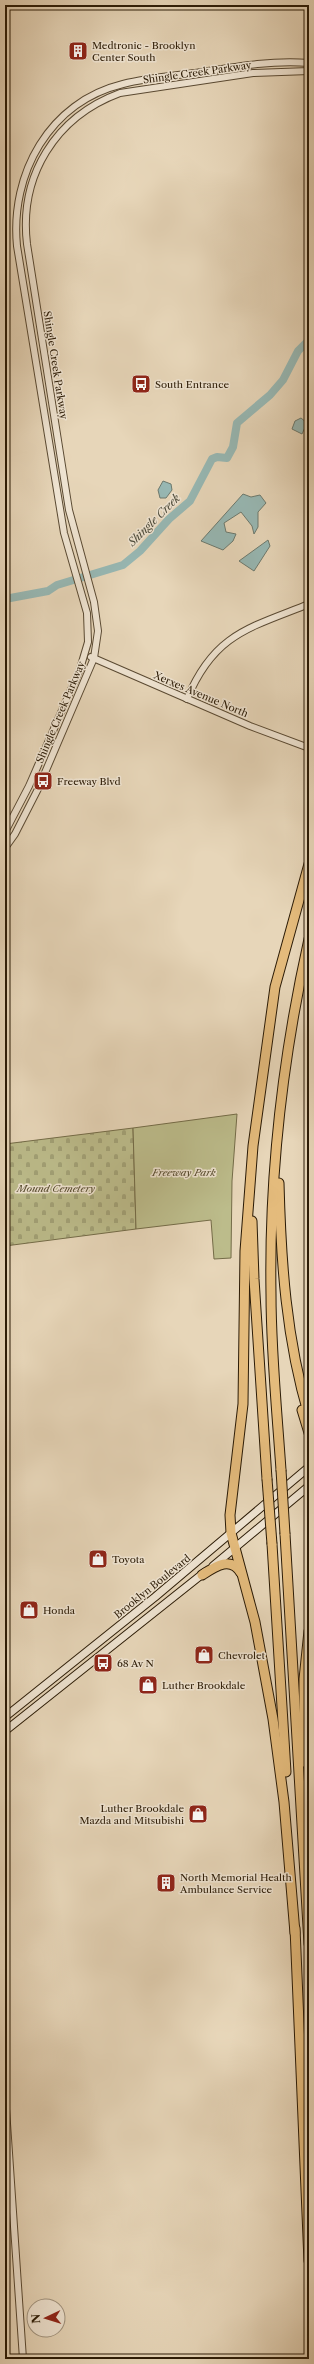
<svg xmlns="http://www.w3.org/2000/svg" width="314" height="2364" viewBox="0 0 314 2364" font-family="'Libre Caslon Text',serif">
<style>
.cemetery{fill:url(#cemetery-stones);stroke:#746c48}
.park{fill:#bcbc8b;stroke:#746c48}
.water{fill:#97b8b4;stroke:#6c796e}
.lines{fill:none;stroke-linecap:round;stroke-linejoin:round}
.river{stroke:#97b8b4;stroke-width:8}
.tertiary-casing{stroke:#5a4a33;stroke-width:8}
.secondary-casing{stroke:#2b1b06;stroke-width:9}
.motorway-casing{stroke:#2b1b06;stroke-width:11}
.tertiary{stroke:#efe4d2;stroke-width:6}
.secondary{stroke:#efe4d2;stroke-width:7}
.motorway{stroke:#e4bb7c;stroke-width:9}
.motorway-bridge-casing{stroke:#2b1b06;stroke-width:11;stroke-linecap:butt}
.motorway-bridge{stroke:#e4bb7c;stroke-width:9}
.labels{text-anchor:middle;stroke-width:3;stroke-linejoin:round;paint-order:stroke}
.poi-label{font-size:10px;fill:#2b1b06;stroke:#efe4d2;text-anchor:start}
.street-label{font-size:10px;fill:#2b1b06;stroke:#efe4d2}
.park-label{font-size:10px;font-style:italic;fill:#564b2e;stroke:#efe4d2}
.water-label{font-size:11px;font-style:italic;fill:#4b4a3a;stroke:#efe4d2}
</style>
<defs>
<pattern id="cemetery-stones" width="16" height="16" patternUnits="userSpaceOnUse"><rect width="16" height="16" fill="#bcbc8b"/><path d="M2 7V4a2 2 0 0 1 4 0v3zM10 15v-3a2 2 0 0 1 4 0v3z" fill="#a2a176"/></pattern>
</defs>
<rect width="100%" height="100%" fill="#e7d6b9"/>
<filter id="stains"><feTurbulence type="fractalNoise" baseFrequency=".005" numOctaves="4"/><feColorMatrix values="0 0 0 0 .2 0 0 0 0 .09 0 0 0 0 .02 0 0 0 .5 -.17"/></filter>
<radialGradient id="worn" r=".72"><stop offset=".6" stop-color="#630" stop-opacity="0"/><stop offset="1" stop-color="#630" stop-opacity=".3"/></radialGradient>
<!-- cemetery -->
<polygon class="cemetery" points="133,1128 136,1229 5,1246 5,1144"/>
<!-- park -->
<polygon class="park" points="237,1114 232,1181 231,1258 214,1259 211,1220 136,1229 133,1128"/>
<!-- water -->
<g class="water">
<polygon points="301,418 307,423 302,434 292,429 295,421"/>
<polygon points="163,481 171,484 172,490 166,498 160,498 158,490"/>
<polygon points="243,494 251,497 260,495 266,503 258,512 258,527 254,534 252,526 241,512 224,523 226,532 236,534 233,541 223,550 201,541"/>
<polygon points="268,540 270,546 254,571 239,561"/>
</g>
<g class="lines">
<!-- river -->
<polyline class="river" points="5,599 48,591 57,585 123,565 140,551 169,519 190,501 212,459 217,457 227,458 233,447 237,423 270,395 283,380 298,351 309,340"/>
<!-- tertiary casing -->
<g class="tertiary-casing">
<g id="tertiary">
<polyline points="91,657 250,726 309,748"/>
<path d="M187,699c27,-65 62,-71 122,-95"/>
<path d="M5,832l24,-46 51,-117 8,-27 -1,-29 -23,-80 -47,-287c-7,-72 32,-144 106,-162 23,-6 48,-8 72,-11 38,-6 75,-13 114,-10"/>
<path d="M5,848l10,-14 23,-45 56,-131 4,-27 -4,-29 -25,-92 -42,-266c-8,-68 28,-127 93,-151l133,-20 56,-2"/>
<polyline points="5,2094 23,2359"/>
</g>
</g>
<!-- secondary casing -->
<g class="secondary-casing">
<g id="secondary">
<polyline points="213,1566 309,1486"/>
<polyline points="5,1717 155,1597 309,1467"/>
<polyline points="5,1731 205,1572"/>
</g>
</g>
<!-- motorway casing -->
<g class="motorway-casing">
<g id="motorway">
<path d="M279,1183c2,79 7,156 30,233"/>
<polyline points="252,1221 254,1279 267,1479"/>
<polyline points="302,1410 309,1433"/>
<path d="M281,1470c-4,-59 -10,-117 -10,-176 -2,-119 12,-239 38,-355"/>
<polyline points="285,1534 309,1944"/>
<polyline points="272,1544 286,1772"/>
<path d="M202,1575c14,-9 29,-19 39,-2"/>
<polyline points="304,1762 304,1679 309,1631"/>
<polyline points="295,1928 309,2261"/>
<polyline points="295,1933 284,1802 273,1719 255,1622 231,1533 230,1515 243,1404 245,1251 253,1146 275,987 309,864"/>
</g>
</g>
<!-- tertiary -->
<use href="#tertiary" class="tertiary"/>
<!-- secondary -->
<use href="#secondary" class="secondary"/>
<!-- motorway -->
<use href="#motorway" class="motorway"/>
<!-- motorway-bridge casing -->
<g class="motorway-bridge-casing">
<g id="motorway-bridge">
<polyline points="281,1470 285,1534"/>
<polyline points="267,1479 272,1544"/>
</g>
</g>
<!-- motorway-bridge -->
<use href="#motorway-bridge" class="motorway-bridge"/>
</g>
<!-- icons -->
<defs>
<g id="building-square" transform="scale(1)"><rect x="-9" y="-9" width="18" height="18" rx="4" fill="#8f2418" stroke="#efe4d2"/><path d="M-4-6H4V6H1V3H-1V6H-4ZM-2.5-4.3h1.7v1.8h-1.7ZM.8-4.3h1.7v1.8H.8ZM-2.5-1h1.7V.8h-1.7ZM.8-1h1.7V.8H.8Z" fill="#fff"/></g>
<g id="bus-square" transform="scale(1)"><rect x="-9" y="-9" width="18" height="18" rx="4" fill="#8f2418" stroke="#efe4d2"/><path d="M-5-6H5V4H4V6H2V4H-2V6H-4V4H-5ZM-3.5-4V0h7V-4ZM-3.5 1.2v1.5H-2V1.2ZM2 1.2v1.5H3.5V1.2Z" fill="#fff"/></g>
<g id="shop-square" transform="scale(1)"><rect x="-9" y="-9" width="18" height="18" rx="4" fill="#8f2418" stroke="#efe4d2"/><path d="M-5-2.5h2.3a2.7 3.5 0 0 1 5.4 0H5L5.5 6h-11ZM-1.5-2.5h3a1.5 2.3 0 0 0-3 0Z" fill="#fff"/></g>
</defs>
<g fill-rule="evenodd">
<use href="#building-square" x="78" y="51"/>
<use href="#bus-square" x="141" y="384"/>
<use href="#bus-square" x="43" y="781"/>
<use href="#shop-square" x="98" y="1559"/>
<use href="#shop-square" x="29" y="1610"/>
<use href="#shop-square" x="204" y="1655"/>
<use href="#bus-square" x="103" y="1663"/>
<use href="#shop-square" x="148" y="1685"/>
<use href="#shop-square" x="198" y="1814"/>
<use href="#building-square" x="166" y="1883"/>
</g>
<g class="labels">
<!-- poi labels -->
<g class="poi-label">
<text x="92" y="49">Medtronic - Brooklyn<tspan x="92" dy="12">Center South</tspan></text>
<text x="155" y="388">South Entrance</text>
<text x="57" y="785">Freeway Blvd</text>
<text x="112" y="1563">Toyota</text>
<text x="43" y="1614">Honda</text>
<text x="218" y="1659">Chevrolet</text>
<text x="117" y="1667">68 Av N</text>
<text x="162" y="1689">Luther Brookdale</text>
<text x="184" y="1812" text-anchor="end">Luther Brookdale<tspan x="184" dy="12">Mazda and Mitsubishi</tspan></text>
<text x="180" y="1881">North Memorial Health<tspan x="180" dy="12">Ambulance Service</tspan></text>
</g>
<!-- street labels -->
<g class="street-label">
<text transform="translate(197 72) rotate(-8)" y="4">Shingle Creek Parkway</text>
<text transform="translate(56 365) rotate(81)" y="4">Shingle Creek Parkway</text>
<text transform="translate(201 694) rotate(23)" y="4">Xerxes Avenue North</text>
<text transform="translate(60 712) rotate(-67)" y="4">Shingle Creek Parkway</text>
<text transform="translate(152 1586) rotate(-39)" y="4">Brooklyn Boulevard</text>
</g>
<!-- park labels -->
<g class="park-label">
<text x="184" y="1176">Freeway Park</text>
<text x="56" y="1192">Mound Cemetery</text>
</g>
<!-- water labels -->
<g class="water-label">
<text transform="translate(154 520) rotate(-45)" y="4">Shingle Creek</text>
</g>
</g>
<!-- margin -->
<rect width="314" height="2364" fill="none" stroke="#e7d6b9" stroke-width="20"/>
<rect x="6" y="6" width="302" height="2352" fill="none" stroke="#2b1b06" stroke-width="2"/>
<rect x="10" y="10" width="294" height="2344" fill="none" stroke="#2b1b06"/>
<!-- north arrow -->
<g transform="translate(46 2318) rotate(266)"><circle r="19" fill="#efe4d2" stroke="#a19480"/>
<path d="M0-3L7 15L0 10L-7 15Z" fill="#8f2418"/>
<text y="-6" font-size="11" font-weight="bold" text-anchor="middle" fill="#2b1b06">N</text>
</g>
<rect width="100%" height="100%" filter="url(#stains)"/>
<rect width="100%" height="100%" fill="url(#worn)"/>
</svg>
